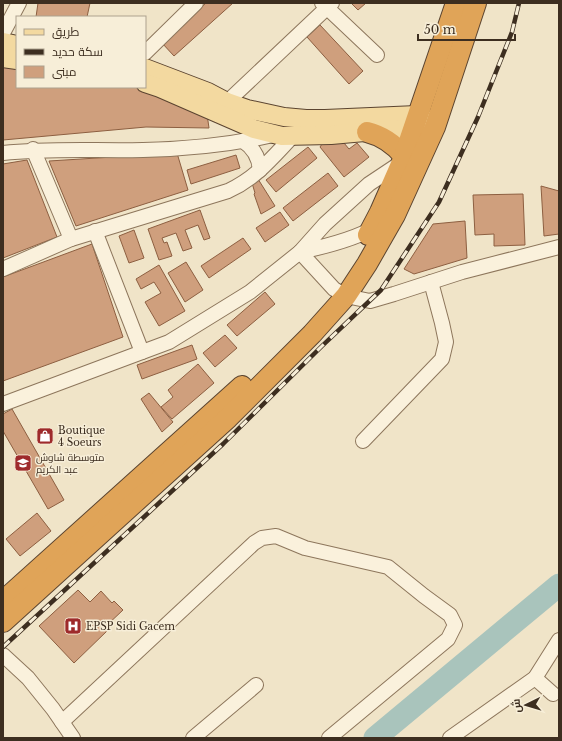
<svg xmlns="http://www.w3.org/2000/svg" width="562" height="741" viewBox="0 0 562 741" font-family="'Libre Baskerville',Cairo,serif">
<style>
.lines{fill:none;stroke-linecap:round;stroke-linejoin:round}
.river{stroke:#a9c4bc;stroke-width:23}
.building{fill:#cf9f7d;stroke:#8d5f41}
.minor-casing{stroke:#8d765c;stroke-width:16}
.major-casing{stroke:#5b4430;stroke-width:20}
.highway-casing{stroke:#5b4430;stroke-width:22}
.minor{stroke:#faf1dc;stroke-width:14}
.major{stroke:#f3d9a0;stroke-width:18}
.highway{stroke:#e0a458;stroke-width:20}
.rail-casing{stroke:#3d2e20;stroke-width:4.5}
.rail{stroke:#f7eed8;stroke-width:3;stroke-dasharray:9;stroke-linecap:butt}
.labels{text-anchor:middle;stroke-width:3;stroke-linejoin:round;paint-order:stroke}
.poi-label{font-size:10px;fill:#3d2e20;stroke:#f7eed8;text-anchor:start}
</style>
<rect width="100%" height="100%" fill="#f0e4c8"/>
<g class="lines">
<!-- river -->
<polyline class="river" points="375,738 559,585"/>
</g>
<!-- building -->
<g class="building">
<polygon points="38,3 90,3 87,17 36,17"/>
<polygon points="206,3 233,3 174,56 162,43"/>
<polygon points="351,3 366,3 358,10"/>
<polygon points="320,25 363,71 349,84 307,37"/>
<polygon points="3,67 17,69 17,87 138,87 207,114 209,128 146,127 3,140"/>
<polygon points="344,143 349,149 357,143 369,157 344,177 320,147 322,144"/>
<polygon points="308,147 317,158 276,192 266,180"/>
<polygon points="177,153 188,190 76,226 49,161"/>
<polygon points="236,155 240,168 191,184 187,170"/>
<polygon points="27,160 57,237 3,258 3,164"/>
<polygon points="328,173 338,186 293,221 283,208"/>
<polygon points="258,179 275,206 261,214 254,194 255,193 252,183"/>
<polygon points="541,186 559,191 559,234 544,236"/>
<polygon points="523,194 525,245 494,246 494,234 475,235 473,195"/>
<polygon points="200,210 210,238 204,240 198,225 185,230 192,248 183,251 176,233 162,238 164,243 167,242 172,256 159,260 148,229"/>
<polygon points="280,212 289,225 265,242 256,228"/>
<polygon points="465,221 467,258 414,274 404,269 433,224"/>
<polygon points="134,230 144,258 129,263 119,236"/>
<polygon points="243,238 251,249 209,278 201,266"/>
<polygon points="92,244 123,337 3,381 3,277"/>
<polygon points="186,262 203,290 185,302 168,273"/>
<polygon points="159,265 185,311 159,326 145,302 161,293 154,282 141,289 136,279"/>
<polygon points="265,292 275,304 237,336 227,325"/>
<polygon points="225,335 237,348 215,367 203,353"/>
<polygon points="192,345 197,359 142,379 137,365"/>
<polygon points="198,364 214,383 172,419 161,407 173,397 168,390"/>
<polygon points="149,393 173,422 162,432 141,399"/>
<polygon points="12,409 64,500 48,509 3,431 3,414"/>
<polygon points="37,513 51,531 20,556 6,539"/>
<polygon points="78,590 90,602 101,591 112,603 114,601 123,610 105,627 108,630 74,663 39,626"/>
</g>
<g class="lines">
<!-- minor casing -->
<g class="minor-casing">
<g id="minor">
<polyline points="322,3 377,55"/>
<polyline points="3,33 19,3"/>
<polyline points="145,53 196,3"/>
<polyline points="222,110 227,102 332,3"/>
<path d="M243,141c11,7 16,16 17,29"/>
<polyline points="33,149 71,239"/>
<path d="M3,153c47,-5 93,-2 140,-3 44,-1 87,-5 130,-15"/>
<path d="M375,227c-19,12 -52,20 -75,25l25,-28 44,-40 33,-22"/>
<polyline points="95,231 142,352"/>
<path d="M3,269l68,-30 157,-48c28,-13 43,-32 64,-54"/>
<polyline points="3,404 169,342 250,292 300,252 334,289 346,296 370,301 394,294 462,272 559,247"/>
<polyline points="363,441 442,359 446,342 442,323 431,282"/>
<polyline points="3,655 28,678 53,709 73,738"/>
<polyline points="535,678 553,694"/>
<polyline points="62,722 254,543 262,538 276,536 305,548 388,567 424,596 450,615 455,625 448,639 329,738"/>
<polyline points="193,738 256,685"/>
<polyline points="450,738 535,678 559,640"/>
</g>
</g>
<!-- major casing -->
<g class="major-casing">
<g id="major">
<polyline points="3,42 17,45"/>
<polyline points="3,58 17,60"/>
<polyline points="145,68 208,92 227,102 247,109 284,117 306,119 325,119 417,115 430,122"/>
<polyline points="145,83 160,88 254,129 282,136 331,135 387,130 428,128"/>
</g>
</g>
<!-- highway casing -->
<g class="highway-casing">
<g id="highway">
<path d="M367,132c16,4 27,12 37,24"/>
<polyline points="368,235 380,212 402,162 456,3"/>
<polyline points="3,601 242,386"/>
<polyline points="3,622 228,418 312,334 346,296 367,264 395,215 435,127 476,3"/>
</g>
</g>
<!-- minor -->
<use href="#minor" class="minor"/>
<!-- major -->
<use href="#major" class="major"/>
<!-- highway -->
<use href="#highway" class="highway"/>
<!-- rail casing -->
<g class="rail-casing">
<polyline id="rail" points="3,647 223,444 322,346 381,290 439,202 478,117 512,32 519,3"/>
</g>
<!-- rail -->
<use href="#rail" class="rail"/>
</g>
<!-- icons -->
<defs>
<g id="shop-square" transform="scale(0.9)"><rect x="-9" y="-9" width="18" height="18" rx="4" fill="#9e2a2b" stroke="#f7eed8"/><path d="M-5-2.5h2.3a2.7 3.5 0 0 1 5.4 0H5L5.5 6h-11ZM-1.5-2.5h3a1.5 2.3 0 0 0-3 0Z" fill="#fff"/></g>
<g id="school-square" transform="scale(0.9)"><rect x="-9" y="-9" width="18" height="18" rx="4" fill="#9e2a2b" stroke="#f7eed8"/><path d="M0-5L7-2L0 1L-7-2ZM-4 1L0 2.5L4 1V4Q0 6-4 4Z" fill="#fff"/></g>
<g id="hospital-square" transform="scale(0.9)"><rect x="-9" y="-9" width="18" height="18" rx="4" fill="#9e2a2b" stroke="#f7eed8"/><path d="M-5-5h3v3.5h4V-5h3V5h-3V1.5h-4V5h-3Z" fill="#fff"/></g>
</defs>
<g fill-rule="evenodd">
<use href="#shop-square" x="45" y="436"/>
<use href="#school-square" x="23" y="463"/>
<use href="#hospital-square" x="73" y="626"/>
</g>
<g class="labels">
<!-- poi labels -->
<g class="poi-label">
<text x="58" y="434">Boutique<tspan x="58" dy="12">4 Soeurs</tspan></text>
<text x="36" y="461">متوسطة شاوش<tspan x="36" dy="12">عبد الكريم</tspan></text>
<text x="86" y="630">EPSP Sidi Gacem</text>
</g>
</g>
<!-- border -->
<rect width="562" height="741" fill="none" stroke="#3d2e20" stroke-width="8"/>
<!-- legend -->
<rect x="16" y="16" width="130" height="72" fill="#f7eed8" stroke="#ada18e"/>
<rect x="24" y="29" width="20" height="6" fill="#f3d9a0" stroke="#ada18e"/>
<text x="52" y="36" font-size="12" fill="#3d2e20">طريق</text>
<rect x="24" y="49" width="20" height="6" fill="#3d2e20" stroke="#ada18e"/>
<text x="52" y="56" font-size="12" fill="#3d2e20">سكة حديد</text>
<rect x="24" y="66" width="20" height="12" fill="#cf9f7d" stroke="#ada18e"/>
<text x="52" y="76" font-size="12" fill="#3d2e20">مبنى</text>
<!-- north arrow -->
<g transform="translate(526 705) rotate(265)" stroke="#f7eed8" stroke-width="3" paint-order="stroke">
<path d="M0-3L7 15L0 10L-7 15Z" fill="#3d2e20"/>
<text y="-6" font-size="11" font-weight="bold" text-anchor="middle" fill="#3d2e20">ش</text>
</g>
<!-- scale -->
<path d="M418 34v6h97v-6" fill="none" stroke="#3d2e20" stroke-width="2"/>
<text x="424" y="34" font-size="12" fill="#3d2e20" stroke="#f7eed8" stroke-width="3" paint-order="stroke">50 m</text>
</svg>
